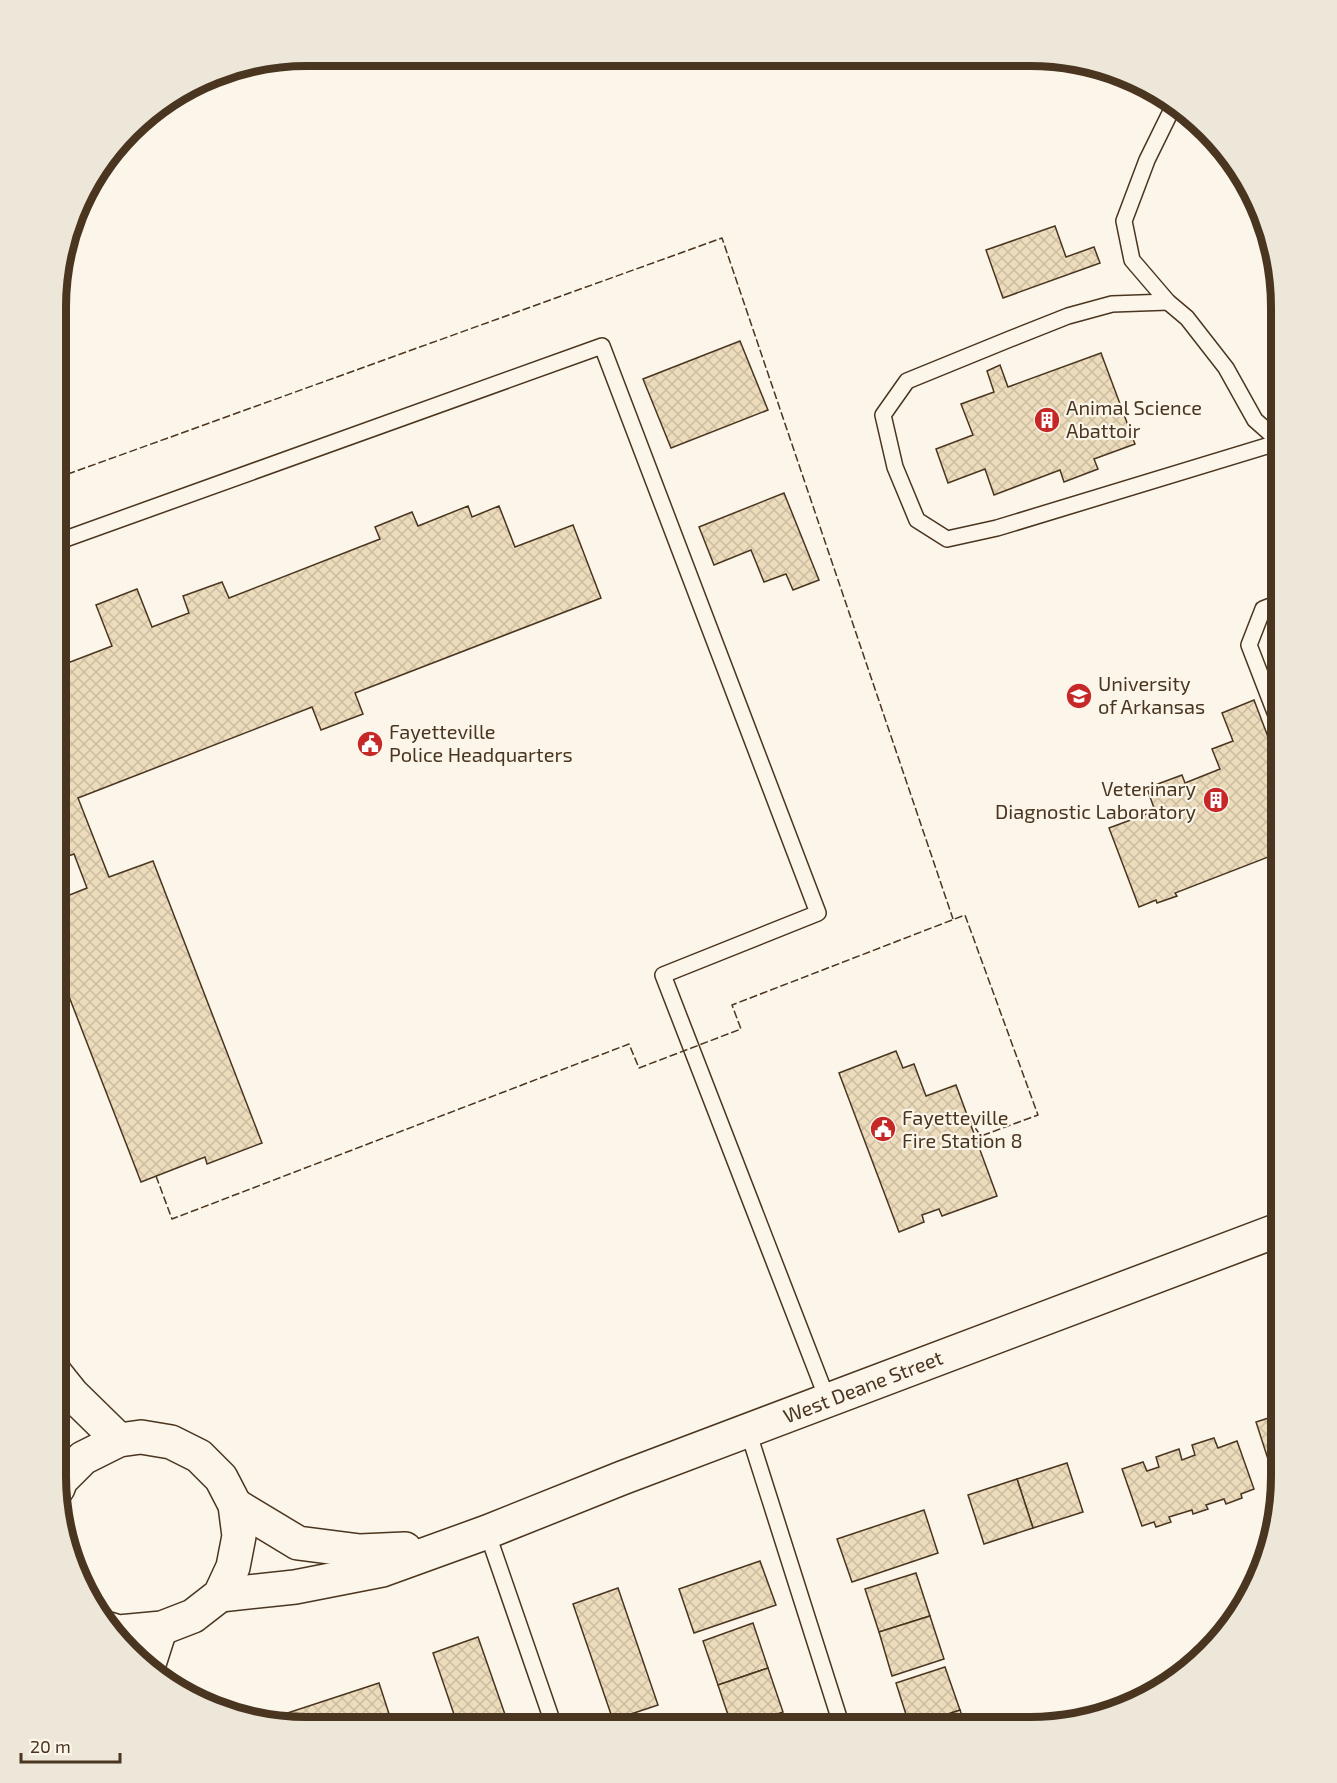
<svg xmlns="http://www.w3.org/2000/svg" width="1337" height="1783" viewBox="0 0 1337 1783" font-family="'Exo 2',sans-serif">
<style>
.building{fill:url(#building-cross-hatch);stroke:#4a3520;stroke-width:1.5}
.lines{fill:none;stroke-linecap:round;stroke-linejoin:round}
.service-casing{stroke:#4a3520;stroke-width:18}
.minor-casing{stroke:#4a3520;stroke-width:33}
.tertiary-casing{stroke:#4a3520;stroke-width:36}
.service{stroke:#fbf6e9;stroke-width:15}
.minor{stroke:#fbf6e9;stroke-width:30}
.tertiary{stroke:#fbf6e9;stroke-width:33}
.fence{stroke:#4a3520;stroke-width:1.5;stroke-dasharray:8 3;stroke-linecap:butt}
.labels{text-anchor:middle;stroke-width:4.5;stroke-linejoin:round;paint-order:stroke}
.poi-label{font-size:20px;fill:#4a3520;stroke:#fbf6e9;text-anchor:start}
.street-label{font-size:20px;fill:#4a3520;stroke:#fbf6e9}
.rim{fill:none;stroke:#4a3520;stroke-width:8}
</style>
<defs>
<pattern id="building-cross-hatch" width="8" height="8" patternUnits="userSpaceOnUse" patternTransform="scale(1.5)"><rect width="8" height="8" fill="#ecdcbc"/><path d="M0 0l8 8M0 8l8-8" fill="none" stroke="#ccbda1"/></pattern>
</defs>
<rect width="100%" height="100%" fill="#fbf6e9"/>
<!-- building -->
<g class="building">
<polygon points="1055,226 1066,257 1094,247 1100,263 1003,298 986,250"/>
<polygon points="740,341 768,410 671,448 643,379"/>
<polygon points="1101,353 1135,444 1094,459 1098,469 1064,482 1060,470 994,495 985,469 948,483 936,449 973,435 961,404 994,392 987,371 1000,365 1008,387"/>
<polygon points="784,493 819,580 793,590 786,574 764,582 751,550 714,565 699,527"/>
<polygon points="468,506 472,517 499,506 515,547 573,525 601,598 355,693 363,714 321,730 312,707 78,798 109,877 153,861 262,1143 207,1164 205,1157 141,1182 56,963 57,900 87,888 74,854 57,860 57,667 112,646 96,605 137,589 152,627 189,613 183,596 222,582 229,598 380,539 375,527 412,512 418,526"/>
<polygon points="1254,700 1281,771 1281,856 1277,857 1276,854 1175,893 1177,896 1157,903 1156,900 1139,907 1109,828 1155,811 1147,788 1182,775 1185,783 1220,769 1212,749 1233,741 1222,713"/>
<polygon points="896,1051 903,1068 914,1064 926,1096 956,1085 997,1196 942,1216 939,1209 922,1215 924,1222 899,1232 839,1073"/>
<polygon points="1281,1414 1281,1489 1278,1490 1256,1422"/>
<polygon points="1214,1438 1218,1448 1237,1441 1254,1489 1241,1494 1242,1498 1226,1504 1224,1499 1206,1505 1208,1509 1193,1514 1192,1510 1169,1517 1171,1522 1156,1527 1154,1522 1142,1526 1122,1469 1143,1462 1147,1471 1159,1467 1156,1457 1179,1449 1182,1460 1195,1455 1192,1445"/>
<polygon points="1067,1463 1083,1512 1033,1528 1017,1479"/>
<polygon points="1017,1479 1033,1528 984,1544 968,1495"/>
<polygon points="924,1510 938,1553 852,1582 837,1539"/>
<polygon points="760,1561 776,1605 694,1633 679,1589"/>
<polygon points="916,1573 930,1616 879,1632 865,1589"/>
<polygon points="618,1588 658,1705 613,1720 573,1604"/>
<polygon points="930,1616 944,1659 892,1676 879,1632"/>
<polygon points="753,1623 768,1668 718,1685 703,1641"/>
<polygon points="478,1637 509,1726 458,1726 433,1653"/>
<polygon points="945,1667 960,1710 910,1727 896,1683"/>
<polygon points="768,1668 783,1712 740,1727 732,1727 718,1685"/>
<polygon points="379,1683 393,1726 275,1725 263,1721"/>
<polygon points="960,1710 966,1727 911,1727"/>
<polygon points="661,1715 664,1726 628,1726"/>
<polygon points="784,1720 786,1727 765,1727"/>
</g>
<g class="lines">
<!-- service casing -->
<g class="service-casing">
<g id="service">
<polyline points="1175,103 1147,160 1124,221 1132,260 1168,302 1187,318 1226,368 1255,420 1281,443"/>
<polyline points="1168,302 1112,304 1068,316 1010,339 907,381 883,415 895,467 917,520 947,539 997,528 1280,442"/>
<polyline points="57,542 602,346 818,913 663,975 828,1401"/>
<polyline points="1281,728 1249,645 1263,609 1281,602"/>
<polyline points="748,1431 842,1727"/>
<polyline points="487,1532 554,1726"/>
</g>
</g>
<!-- minor casing -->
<g class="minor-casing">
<polyline id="minor" points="149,1669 162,1628"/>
</g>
<!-- tertiary casing -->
<g class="tertiary-casing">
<g id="tertiary">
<polyline points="56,1374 72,1394 119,1440"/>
<polyline points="58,1488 61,1480 83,1458 119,1440 141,1437 171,1442 199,1456 221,1478 235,1505 239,1536 233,1567 220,1595 193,1616 162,1628 119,1632 109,1629"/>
<polyline points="235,1505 298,1543 360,1551 405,1549"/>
<polyline points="220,1595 295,1587 382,1570 487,1532 622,1478 1281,1229"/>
</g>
</g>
<!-- service -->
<use href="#service" class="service"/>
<!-- minor -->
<use href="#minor" class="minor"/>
<!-- tertiary -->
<use href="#tertiary" class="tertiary"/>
<!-- fence -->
<g class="fence">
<polyline points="57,478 722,238 953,919"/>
<polyline points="156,1176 172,1219 629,1044 639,1068 741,1029 732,1005 965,915 1038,1115 981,1136 968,1118"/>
</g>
</g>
<!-- icons -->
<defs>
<g id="building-disc" transform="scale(1.35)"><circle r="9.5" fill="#c62828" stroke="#fbf6e9"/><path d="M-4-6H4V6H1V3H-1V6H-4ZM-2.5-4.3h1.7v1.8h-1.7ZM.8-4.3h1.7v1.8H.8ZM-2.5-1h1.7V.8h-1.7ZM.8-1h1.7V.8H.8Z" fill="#fff"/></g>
<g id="university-disc" transform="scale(1.35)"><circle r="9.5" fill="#c62828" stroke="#fbf6e9"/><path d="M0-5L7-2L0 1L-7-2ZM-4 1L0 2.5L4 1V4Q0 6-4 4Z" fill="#fff"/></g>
<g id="civic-disc" transform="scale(1.35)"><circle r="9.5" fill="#c62828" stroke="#fbf6e9"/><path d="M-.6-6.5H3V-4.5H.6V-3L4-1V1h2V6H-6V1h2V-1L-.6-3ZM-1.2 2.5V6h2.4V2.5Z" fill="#fff"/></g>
</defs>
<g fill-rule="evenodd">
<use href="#building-disc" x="1047" y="420"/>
<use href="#university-disc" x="1079" y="696"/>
<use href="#civic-disc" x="370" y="744"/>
<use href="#building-disc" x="1216" y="800"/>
<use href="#civic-disc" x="883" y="1129"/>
</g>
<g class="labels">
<!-- poi labels -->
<g class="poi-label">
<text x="1066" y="415">Animal Science<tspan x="1066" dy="23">Abattoir</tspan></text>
<text x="1098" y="691">University<tspan x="1098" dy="23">of Arkansas</tspan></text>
<text x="389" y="739">Fayetteville<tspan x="389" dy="23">Police Headquarters</tspan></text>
<text x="1196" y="796" text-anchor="end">Veterinary<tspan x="1196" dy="23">Diagnostic Laboratory</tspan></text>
<text x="902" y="1125">Fayetteville<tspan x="902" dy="23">Fire Station 8</tspan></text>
</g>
<!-- street labels -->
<g class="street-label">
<text transform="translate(863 1387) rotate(-21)" y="7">West Deane Street</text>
</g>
</g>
<!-- crop -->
<path d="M0 0H1337V1783H0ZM307 66H1030A241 241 0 0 1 1271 307V1476A241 241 0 0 1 1030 1717H307A241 241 0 0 1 66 1476V307A241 241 0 0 1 307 66Z" fill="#ede7d9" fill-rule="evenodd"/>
<path class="rim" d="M307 66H1030A241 241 0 0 1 1271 307V1476A241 241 0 0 1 1030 1717H307A241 241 0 0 1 66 1476V307A241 241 0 0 1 307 66Z"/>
<!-- scale -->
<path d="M21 1753v9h99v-9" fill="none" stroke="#4a3520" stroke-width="3"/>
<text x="30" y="1753" font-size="18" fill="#4a3520" stroke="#fbf6e9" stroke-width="4.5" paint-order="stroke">20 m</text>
</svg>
